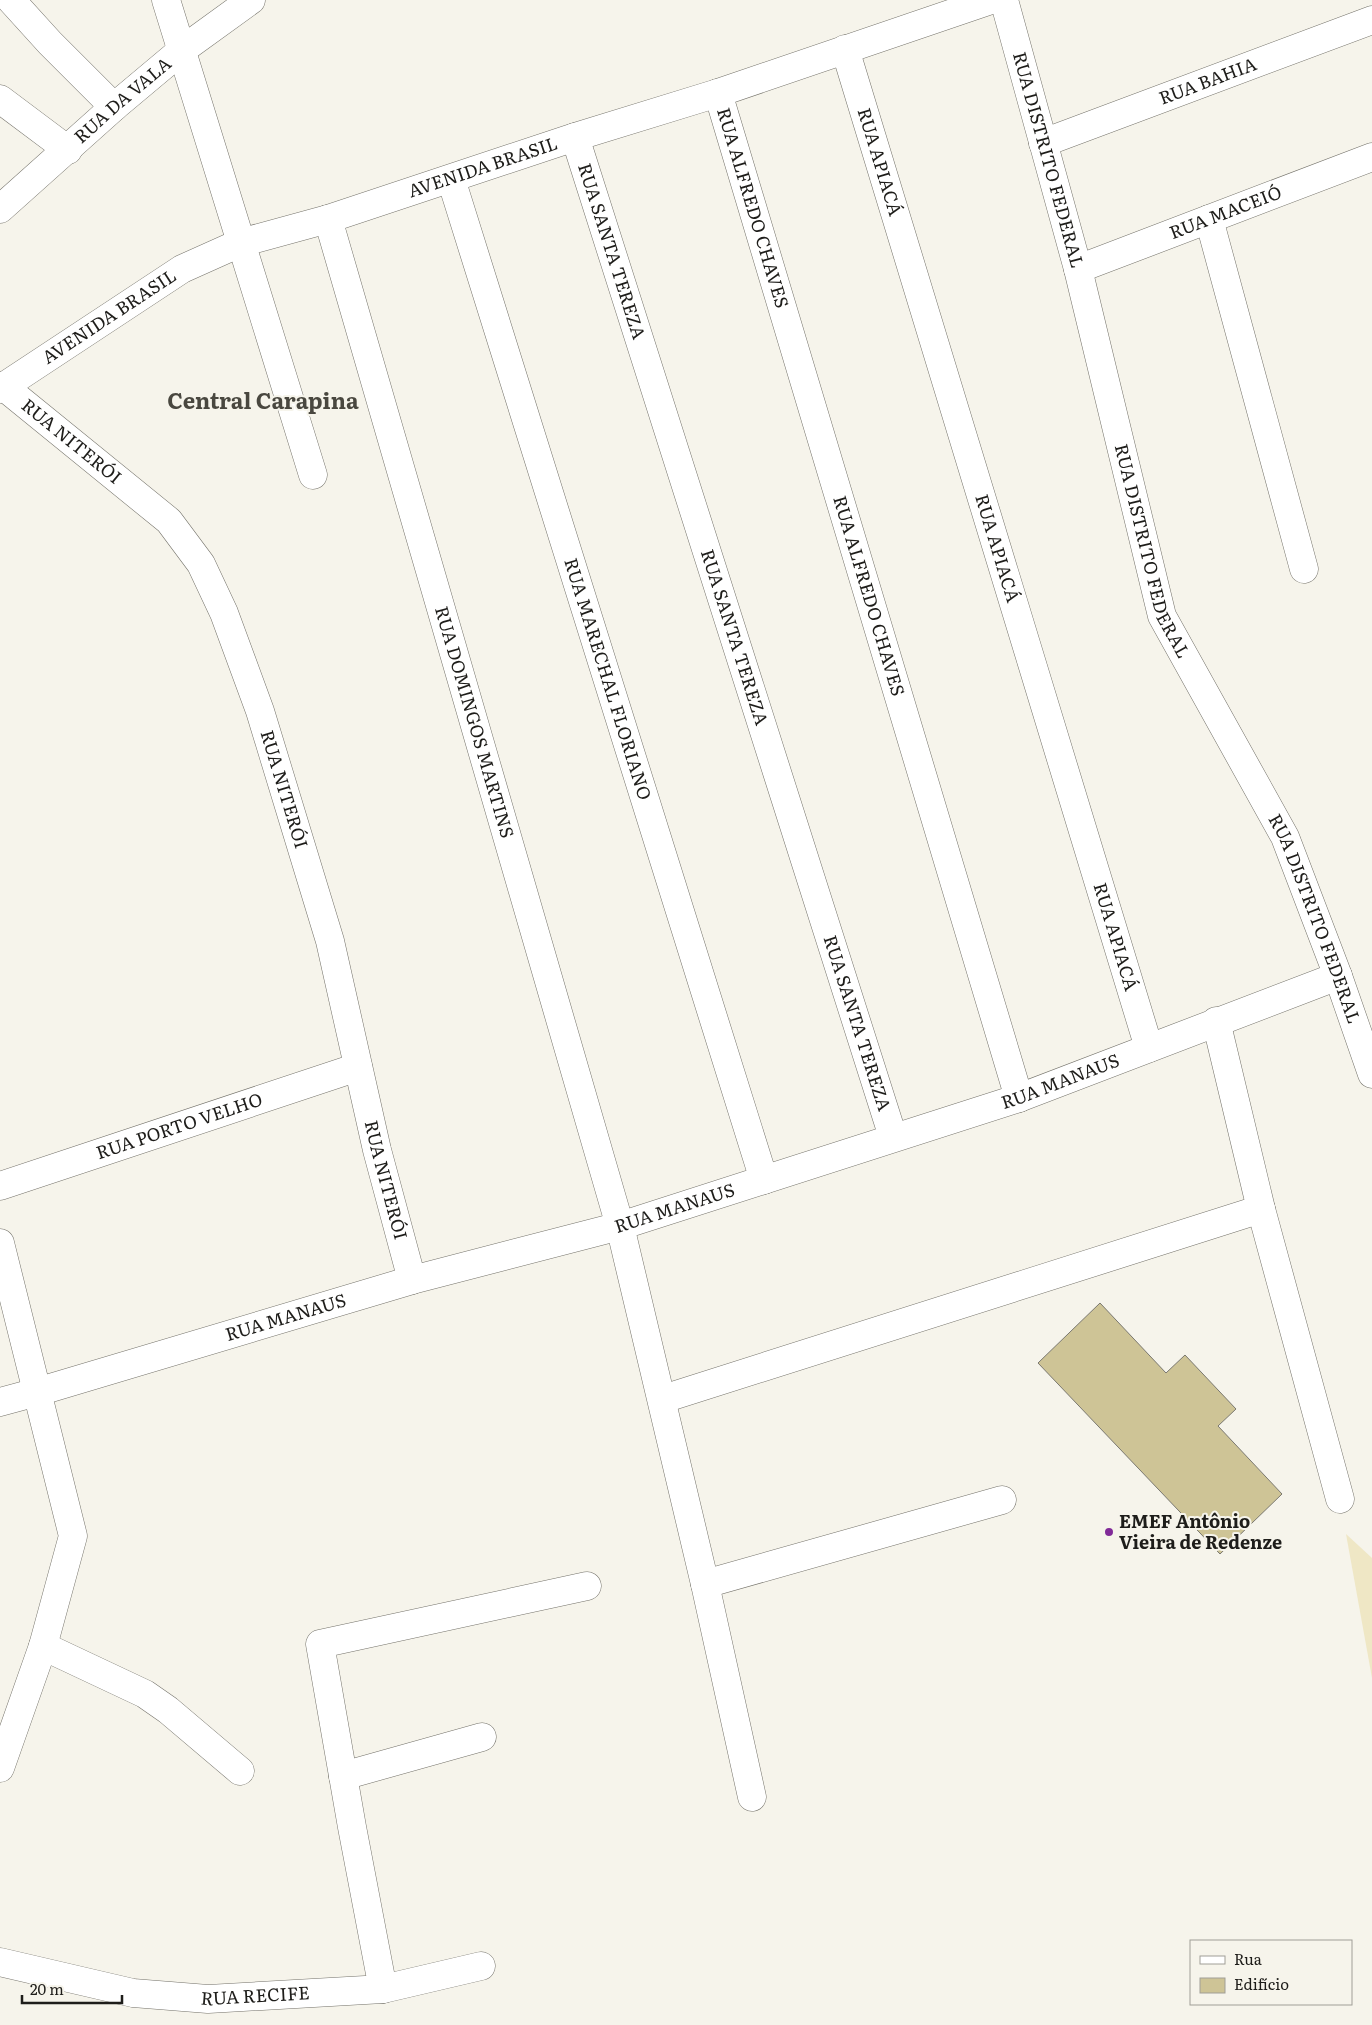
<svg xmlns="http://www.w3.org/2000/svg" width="1372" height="2025" viewBox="0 0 1372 2025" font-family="Literata,serif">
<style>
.green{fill:#efe7c5}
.building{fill:#cec496;stroke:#7a7870}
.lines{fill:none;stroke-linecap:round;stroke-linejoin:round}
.minor-casing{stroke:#74726a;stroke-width:29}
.minor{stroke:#fff;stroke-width:28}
.poi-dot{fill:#812a98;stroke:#f6f4eb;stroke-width:2}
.labels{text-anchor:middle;stroke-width:4;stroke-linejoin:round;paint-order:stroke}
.street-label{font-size:18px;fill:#1e1d1a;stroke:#f6f4eb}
.poi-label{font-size:18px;font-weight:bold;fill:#1e1d1a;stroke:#f6f4eb;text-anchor:start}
.district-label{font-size:22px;font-weight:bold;fill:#49473f;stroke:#f6f4eb}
</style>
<rect width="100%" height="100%" fill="#f6f4eb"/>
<!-- green -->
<polygon class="green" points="1346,1534 1372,1558 1372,1678"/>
<!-- building -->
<polygon class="building" points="1100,1303 1166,1373 1185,1355 1236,1409 1218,1426 1282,1494 1220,1554 1038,1363"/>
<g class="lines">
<!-- minor casing -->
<g class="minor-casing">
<g id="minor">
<polyline points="11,0 50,43 114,107"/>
<polyline points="166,0 313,475"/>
<path id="s1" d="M1004,0l74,269 84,347 123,221 53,139 34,98"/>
<path id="s2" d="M845,49l304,999"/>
<path id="s3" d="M718,93l301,1005"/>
<polyline points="0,99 68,150"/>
<path id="s4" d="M575,137l318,1000"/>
<path id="s5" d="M1043,143l329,-123"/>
<path id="s6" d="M451,179l313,1001"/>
<path id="s7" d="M0,209l114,-102 68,-57 69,-50"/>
<path id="s8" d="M328,219l292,1007 85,358 47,213"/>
<polyline points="1209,219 1304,569"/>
<path id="s9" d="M1078,269l294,-112"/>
<path id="s10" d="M3,386l166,135 32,43 23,49 36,98 70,230 47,209 35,130"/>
<path id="s11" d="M0,389l182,-120 58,-26 88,-24 247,-82 143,-44 273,-93"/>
<polyline points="1216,1021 1261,1209 1340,1499"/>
<path id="s12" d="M0,1186l358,-119"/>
<polyline points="0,1243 73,1536 43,1646 0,1768"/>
<polyline points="663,1399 1261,1209"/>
<path id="s13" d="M0,1402l37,-10 375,-112 208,-54 399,-128 319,-122"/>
<polyline points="705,1584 1002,1500"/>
<polyline points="43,1646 145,1694 168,1710 240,1771"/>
<polyline points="343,1776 482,1737"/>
<path id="s14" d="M0,1962l133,31 75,6 175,-10 98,-23"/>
<polyline points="383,1989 352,1827 320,1644 587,1586"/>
</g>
</g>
<!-- minor -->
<use href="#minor" class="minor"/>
</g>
<!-- markers -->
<circle class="poi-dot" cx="1109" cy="1532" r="5"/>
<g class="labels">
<!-- street labels -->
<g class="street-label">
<text dy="6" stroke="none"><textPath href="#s5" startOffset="176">RUA BAHIA</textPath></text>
<text dy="6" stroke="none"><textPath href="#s7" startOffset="164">RUA DA VALA</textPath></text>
<text dy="6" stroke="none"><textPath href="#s1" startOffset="166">RUA DISTRITO FEDERAL</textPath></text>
<text dy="6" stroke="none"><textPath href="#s2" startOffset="118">RUA APIACÁ</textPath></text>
<text dy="6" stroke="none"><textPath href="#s11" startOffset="536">AVENIDA BRASIL</textPath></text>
<text dy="6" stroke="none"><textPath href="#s3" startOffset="120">RUA ALFREDO CHAVES</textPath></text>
<text dy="6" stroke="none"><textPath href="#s9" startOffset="158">RUA MACEIÓ</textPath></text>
<text dy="6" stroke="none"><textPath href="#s4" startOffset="120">RUA SANTA TEREZA</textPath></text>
<text dy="6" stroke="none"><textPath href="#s11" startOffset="131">AVENIDA BRASIL</textPath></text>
<text dy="6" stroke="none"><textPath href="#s10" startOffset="88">RUA NITERÓI</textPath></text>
<text dy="6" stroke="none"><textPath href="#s2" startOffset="522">RUA APIACÁ</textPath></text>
<text dy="6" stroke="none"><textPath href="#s1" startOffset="571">RUA DISTRITO FEDERAL</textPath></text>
<text dy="6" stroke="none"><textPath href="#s3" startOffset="525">RUA ALFREDO CHAVES</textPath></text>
<text dy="6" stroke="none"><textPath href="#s4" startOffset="525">RUA SANTA TEREZA</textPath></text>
<text dy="6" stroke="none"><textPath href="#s6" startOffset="524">RUA MARECHAL FLORIANO</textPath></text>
<text dy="6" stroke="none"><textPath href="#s8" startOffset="524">RUA DOMINGOS MARTINS</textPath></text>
<text dy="6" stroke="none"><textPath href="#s10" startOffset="508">RUA NITERÓI</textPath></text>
<text dy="6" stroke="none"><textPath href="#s1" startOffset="976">RUA DISTRITO FEDERAL</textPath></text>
<text dy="6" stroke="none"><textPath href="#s2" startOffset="928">RUA APIACÁ</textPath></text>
<text dy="6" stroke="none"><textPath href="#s4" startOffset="930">RUA SANTA TEREZA</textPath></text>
<text dy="6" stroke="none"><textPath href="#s13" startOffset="1108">RUA MANAUS</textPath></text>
<text dy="6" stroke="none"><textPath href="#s12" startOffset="189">RUA PORTO VELHO</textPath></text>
<text dy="6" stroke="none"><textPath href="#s10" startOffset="912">RUA NITERÓI</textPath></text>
<text dy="6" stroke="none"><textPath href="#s13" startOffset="702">RUA MANAUS</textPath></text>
<text dy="6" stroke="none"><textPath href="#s13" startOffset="298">RUA MANAUS</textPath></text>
<text dy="6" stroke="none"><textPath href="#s14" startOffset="259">RUA RECIFE</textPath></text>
</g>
<!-- poi labels -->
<g class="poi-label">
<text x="1119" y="1528">EMEF Antônio<tspan x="1119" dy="21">Vieira de Redenze</tspan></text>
</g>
<!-- district labels -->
<g class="district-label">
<text x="263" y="409">Central Carapina</text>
</g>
</g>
<!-- legend -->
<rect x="1190" y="1940" width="162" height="65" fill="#f6f4eb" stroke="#a09e97"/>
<rect x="1200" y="1956" width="25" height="8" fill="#ffffff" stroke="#a09e97"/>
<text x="1234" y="1965" font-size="15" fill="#1e1d1a">Rua</text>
<rect x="1200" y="1978" width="25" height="15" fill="#cec496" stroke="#a09e97"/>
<text x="1234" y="1990" font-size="15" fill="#1e1d1a">Edifício</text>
<!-- scale -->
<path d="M22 1995v8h100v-8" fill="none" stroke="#1e1d1a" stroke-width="2.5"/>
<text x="30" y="1995" font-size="15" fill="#1e1d1a" stroke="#f6f4eb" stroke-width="4" paint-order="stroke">20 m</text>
</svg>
